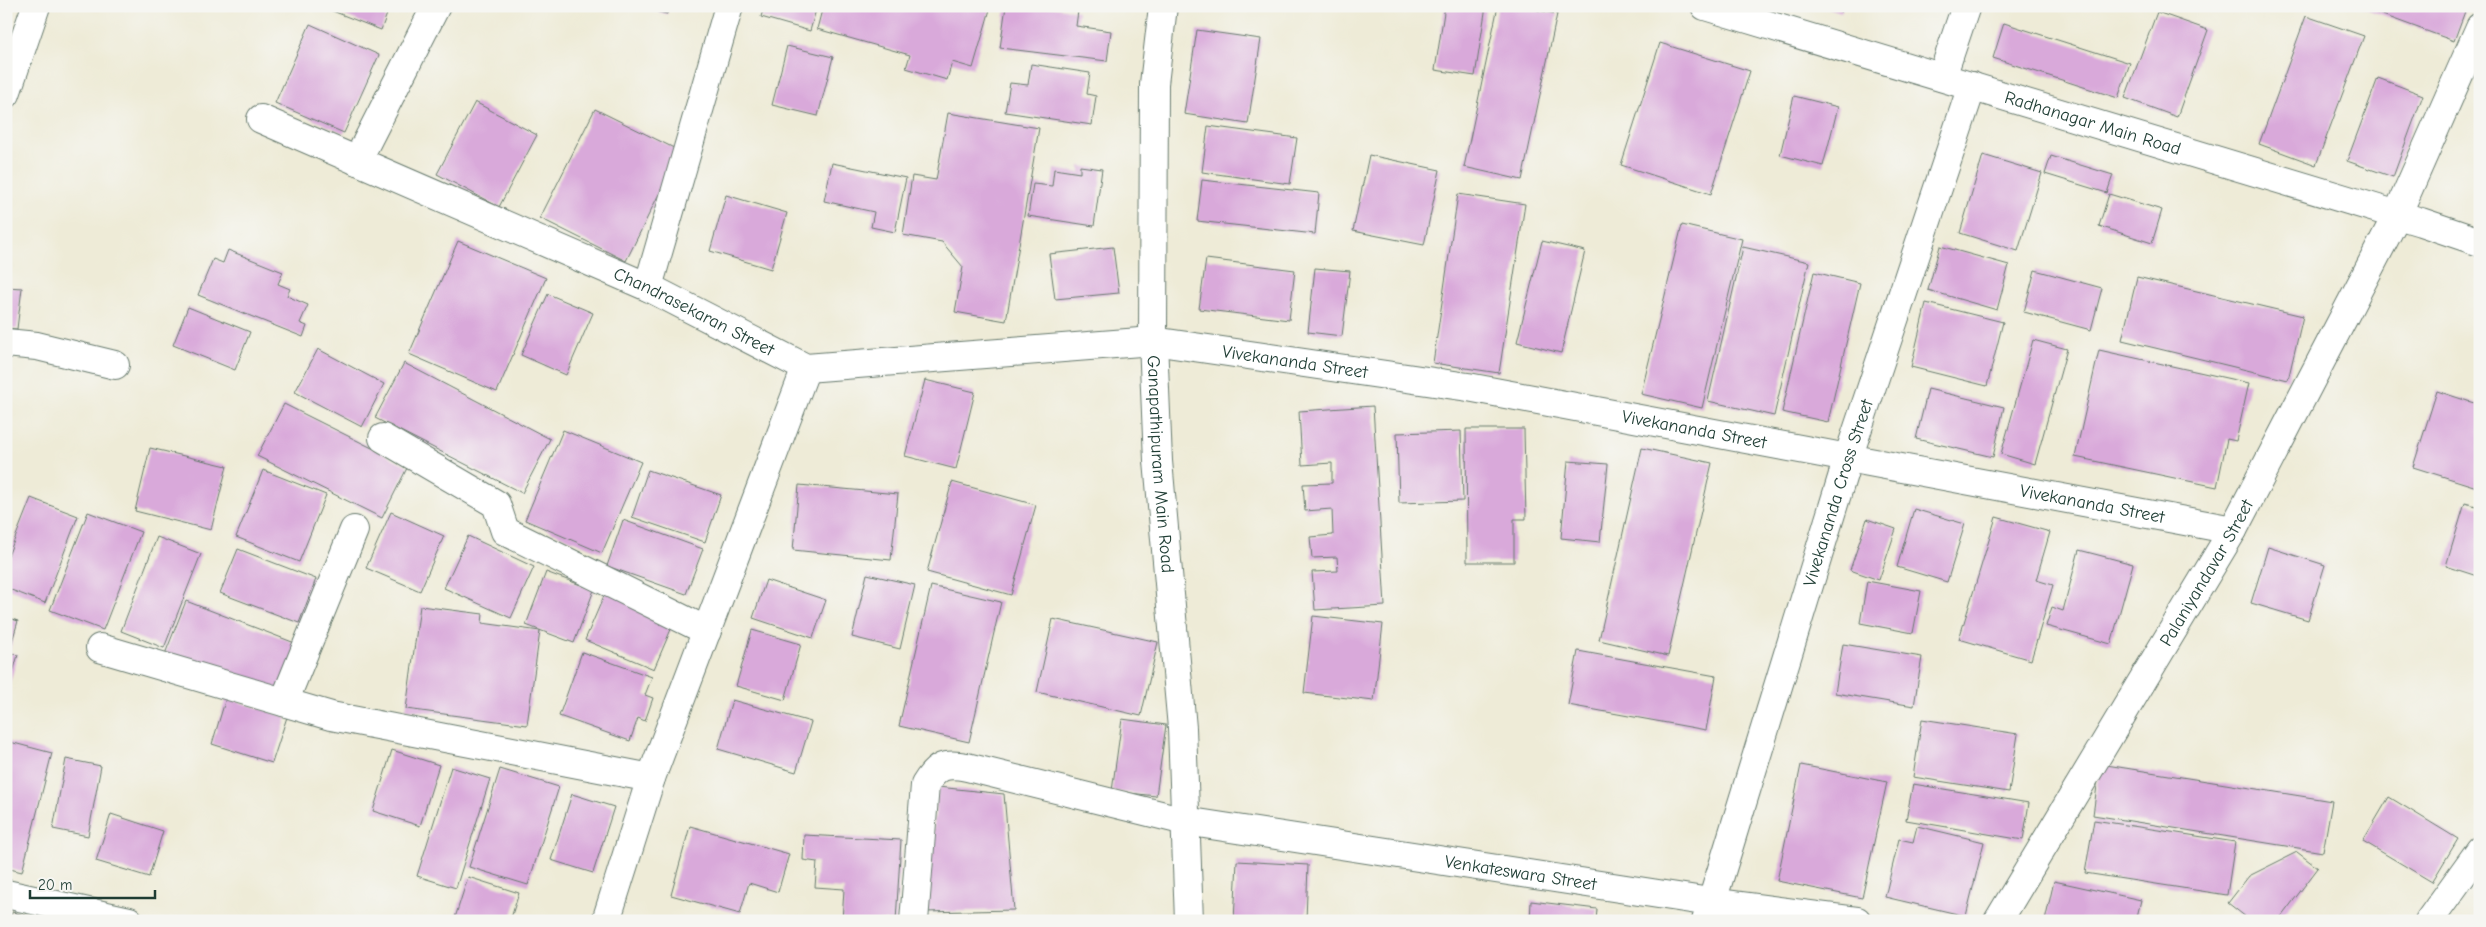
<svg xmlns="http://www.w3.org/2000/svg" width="2486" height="927" viewBox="0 0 2486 927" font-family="'Comic Neue',sans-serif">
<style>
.building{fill:#d9a9da}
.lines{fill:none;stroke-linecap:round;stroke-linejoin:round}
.minor-casing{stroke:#677a6d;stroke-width:30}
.minor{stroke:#fff;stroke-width:28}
.labels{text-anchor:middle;stroke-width:5;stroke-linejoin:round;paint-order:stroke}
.street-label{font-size:18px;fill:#1f3d34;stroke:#f6f6f2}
</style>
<rect width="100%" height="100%" fill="#f6f6f2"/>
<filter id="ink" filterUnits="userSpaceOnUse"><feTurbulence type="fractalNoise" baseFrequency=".02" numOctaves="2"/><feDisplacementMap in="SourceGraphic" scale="10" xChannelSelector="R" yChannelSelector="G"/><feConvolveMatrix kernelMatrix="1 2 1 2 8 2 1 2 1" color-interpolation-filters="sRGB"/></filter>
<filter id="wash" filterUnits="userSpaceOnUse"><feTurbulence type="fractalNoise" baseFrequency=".0096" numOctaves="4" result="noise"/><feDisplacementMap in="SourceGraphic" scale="20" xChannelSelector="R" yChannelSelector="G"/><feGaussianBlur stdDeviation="1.12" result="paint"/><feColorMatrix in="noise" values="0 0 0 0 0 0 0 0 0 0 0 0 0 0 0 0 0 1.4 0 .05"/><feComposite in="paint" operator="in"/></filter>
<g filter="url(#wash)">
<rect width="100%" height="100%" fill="#eeebd7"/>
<g id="blocks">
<!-- building -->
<g class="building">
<polygon points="320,6 390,6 381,30"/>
<polygon points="634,6 668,6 667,14"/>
<polygon points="764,6 817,6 810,31 761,17"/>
<polygon points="823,6 991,6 973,68 952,62 947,80 906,68 910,55 817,29"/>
<polygon points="1006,6 1046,6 1078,11 1076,26 1111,31 1107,61 1000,48"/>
<polygon points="1445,6 1486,6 1475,76 1435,70"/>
<polygon points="1498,6 1519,6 1557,14 1522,180 1464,167"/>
<polygon points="1823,6 1843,6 1841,12"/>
<polygon points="2358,6 2467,6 2454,41"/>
<polygon points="2157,12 2208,30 2177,117 2125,98"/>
<polygon points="2306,16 2364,36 2316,165 2259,144"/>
<polygon points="2004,23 2130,63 2118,98 1993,58"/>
<polygon points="310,24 379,55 344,133 275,103"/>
<polygon points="1197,30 1261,39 1248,124 1184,114"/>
<polygon points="1660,43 1750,71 1711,194 1621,165"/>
<polygon points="787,46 833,57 818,116 772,105"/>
<polygon points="1031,64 1090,73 1087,94 1096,96 1092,125 1005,112 1010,83 1028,85"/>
<polygon points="2378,78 2423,95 2393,177 2347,161"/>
<polygon points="1794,96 1838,107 1823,166 1780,155"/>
<polygon points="475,102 537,135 499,207 437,174"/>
<polygon points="595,109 680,151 626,261 540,218"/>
<polygon points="948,113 1039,128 1006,321 955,312 963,267 942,242 903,235 912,176 936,180"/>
<polygon points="1208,126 1297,138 1290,184 1202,172"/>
<polygon points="1369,155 1440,170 1424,245 1353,231"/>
<polygon points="1983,155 2042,173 2018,251 1960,233"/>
<polygon points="2051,156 2113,175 2107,193 2045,174"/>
<polygon points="832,163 906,178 895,232 871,227 874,212 824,201"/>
<polygon points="1080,166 1102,169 1094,226 1028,216 1033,184 1052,186 1054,169 1080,173"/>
<polygon points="1202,180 1319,193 1315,234 1197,221"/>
<polygon points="1458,194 1525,204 1499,373 1433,363"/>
<polygon points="2109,194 2162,210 2152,243 2099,226"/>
<polygon points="726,195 787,213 771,269 710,251"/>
<polygon points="1682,225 1742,239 1702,408 1641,394"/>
<polygon points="458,241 546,278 497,392 409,354"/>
<polygon points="1542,241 1585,251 1561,353 1517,342"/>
<polygon points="1940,246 2009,265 1997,310 1928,290"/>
<polygon points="1113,247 1119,293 1055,299 1049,254"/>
<polygon points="1743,247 1809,262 1774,416 1708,401"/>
<polygon points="228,250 283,272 278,284 290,289 287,296 308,305 300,323 307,326 303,337 198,295 213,259 223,263"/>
<polygon points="1206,259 1295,270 1289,320 1199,309"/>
<polygon points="1315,268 1350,271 1342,336 1308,332"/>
<polygon points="2035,270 2102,288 2091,330 2024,312"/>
<polygon points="1814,272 1860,283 1828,422 1782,412"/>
<polygon points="2137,277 2303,316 2288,380 2122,340"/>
<polygon points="6,287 22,288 17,329 6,328"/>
<polygon points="548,294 593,313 566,375 521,355"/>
<polygon points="1926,303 2003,322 1987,386 1911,367"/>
<polygon points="188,307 250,332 235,370 173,345"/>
<polygon points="2033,340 2067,349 2035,464 2001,454"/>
<polygon points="318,349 384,384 362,427 295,392"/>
<polygon points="2099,350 2249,383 2236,441 2227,439 2217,487 2075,457"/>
<polygon points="404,363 550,439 522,493 375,418"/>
<polygon points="925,380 975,392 956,469 905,456"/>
<polygon points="1928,389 2004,407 1993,457 1916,439"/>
<polygon points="2437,391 2480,405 2480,488 2413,467"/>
<polygon points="284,404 408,466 382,518 257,456"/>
<polygon points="1373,406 1385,606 1315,610 1312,572 1338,571 1337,557 1312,558 1310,537 1333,535 1332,509 1305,511 1303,484 1332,483 1332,463 1302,465 1299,411"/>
<polygon points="1466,429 1524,429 1526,519 1514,519 1514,562 1467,562"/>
<polygon points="563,430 641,462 602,553 525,520"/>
<polygon points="1461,431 1463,501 1399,503 1397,433"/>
<polygon points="150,448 227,466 211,530 135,511"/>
<polygon points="1642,448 1712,463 1668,656 1599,640"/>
<polygon points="1568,461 1608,464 1600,542 1561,538"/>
<polygon points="263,470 326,495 299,562 236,537"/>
<polygon points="648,470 721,495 705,542 632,517"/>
<polygon points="952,482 1036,505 1011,595 927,572"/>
<polygon points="799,485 898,494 891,560 793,550"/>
<polygon points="31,498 78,516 45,603 6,588 6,561"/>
<polygon points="2465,503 2480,507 2480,577 2446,566"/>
<polygon points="1914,509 1965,524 1947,582 1897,567"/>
<polygon points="88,512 141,532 103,630 50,610"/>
<polygon points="391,512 444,536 420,591 366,568"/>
<polygon points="1996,517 2050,532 2036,580 2053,585 2031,660 1959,639"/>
<polygon points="1867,519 1896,529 1879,580 1850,570"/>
<polygon points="623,520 703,549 686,594 607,566"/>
<polygon points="468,536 534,567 511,618 444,588"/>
<polygon points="157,537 201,554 164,648 121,631"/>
<polygon points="2268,547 2325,565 2308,620 2251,603"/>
<polygon points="238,549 316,579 299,623 220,593"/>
<polygon points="2079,550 2133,564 2111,644 2046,626 2052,607 2063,611"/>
<polygon points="546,572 594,590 574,643 526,625"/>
<polygon points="867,574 915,585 900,649 852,637"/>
<polygon points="766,580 826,600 813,638 753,618"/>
<polygon points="1867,581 1921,591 1913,633 1860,623"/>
<polygon points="931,586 1001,602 969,742 899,726"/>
<polygon points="606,591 675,620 654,669 585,640"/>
<polygon points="186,601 300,645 279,698 165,654"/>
<polygon points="420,606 483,614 482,623 540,631 527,725 406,709"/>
<polygon points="1313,616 1383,624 1374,701 1304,693"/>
<polygon points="6,617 18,621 9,652 18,655 7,692"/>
<polygon points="1053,619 1158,642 1141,716 1037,692"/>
<polygon points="752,630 801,644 785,700 736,686"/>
<polygon points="1843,644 1922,657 1914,706 1835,693"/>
<polygon points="1578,651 1716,676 1706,730 1568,705"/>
<polygon points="582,652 652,677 645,695 653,698 645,721 638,718 630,741 559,716"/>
<polygon points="226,698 287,717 272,763 212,744"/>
<polygon points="732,700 811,722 796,772 718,749"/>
<polygon points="1122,719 1166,725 1156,796 1112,791"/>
<polygon points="1922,719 2018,734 2009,792 1913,777"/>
<polygon points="6,741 52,753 22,872 6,868"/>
<polygon points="392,750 439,765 420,826 373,811"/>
<polygon points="66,759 101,766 88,836 53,829"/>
<polygon points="2100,764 2332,801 2323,852 2093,815"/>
<polygon points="1801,765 1887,782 1862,898 1777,881"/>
<polygon points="451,767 490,779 456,888 417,876"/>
<polygon points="500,769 559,787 528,885 469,867"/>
<polygon points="1913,784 2029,803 2023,840 1906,820"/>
<polygon points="938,787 1004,794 1014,910 925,912"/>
<polygon points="572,794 614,807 593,873 551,860"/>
<polygon points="2389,797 2458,839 2432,882 2363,841"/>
<polygon points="111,814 163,831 149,877 96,861"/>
<polygon points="2094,820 2235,842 2227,895 2085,873"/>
<polygon points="690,826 789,854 778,892 749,883 740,914 671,895"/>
<polygon points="1917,826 1984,842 1966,916 1885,897 1899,839 1913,842"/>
<polygon points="804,835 901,840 896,921 842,921 844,889 815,887 817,862 803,860"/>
<polygon points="2297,852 2318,868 2278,921 2251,921 2228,903 2249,876"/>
<polygon points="1237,861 1308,865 1306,921 1234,921"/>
<polygon points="468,877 519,893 510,921 454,921"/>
<polygon points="2054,881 2141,900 2136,921 2045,921"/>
<polygon points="1531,901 1597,909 1596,921 1530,921"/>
<polygon points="12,912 44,920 44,921 10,921"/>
</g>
</g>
</g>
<g filter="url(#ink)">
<use href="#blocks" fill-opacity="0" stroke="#677a6d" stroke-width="1"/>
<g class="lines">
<!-- minor casing -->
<g class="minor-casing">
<g id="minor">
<path id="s1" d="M1163,6l-9,78 -1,257 5,120 24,267 7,193"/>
<path id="s2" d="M1705,6l716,216 59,20"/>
<polyline points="1942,77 1966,6"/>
<polyline points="6,94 36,6"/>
<path id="s3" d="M261,119l387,168 158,81 347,-27 315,46 765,143"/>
<polyline points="357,161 436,6"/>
<polyline points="648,287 729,6"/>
<polyline points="6,343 37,346 115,365"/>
<polyline points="383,438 496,504 505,531 707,631"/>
<polyline points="100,648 331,716 651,778"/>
<polyline points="284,702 354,530"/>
<polyline points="6,894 129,921"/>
<polyline points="606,921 651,778 806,368"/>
<path id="s4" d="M914,921l11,-136c12,-20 20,-22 42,-18l218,54 525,81 147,19"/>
<path id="s5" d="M1706,921l142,-463 124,-372"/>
<path id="s6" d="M1998,921l235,-391 164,-315 83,-188"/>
<polyline points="2429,921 2480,850"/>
</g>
</g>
<!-- minor -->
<use href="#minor" class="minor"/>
</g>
</g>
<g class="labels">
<!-- street labels -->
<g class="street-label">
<text dy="6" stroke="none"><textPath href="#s2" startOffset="405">Radhanagar Main Road</textPath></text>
<text dy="6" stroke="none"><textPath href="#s3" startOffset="474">Chandrasekaran Street</textPath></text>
<text dy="6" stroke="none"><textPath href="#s3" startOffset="1091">Vivekananda Street</textPath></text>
<text dy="6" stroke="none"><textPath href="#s3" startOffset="1496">Vivekananda Street</textPath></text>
<text dy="6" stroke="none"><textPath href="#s1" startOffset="459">Ganapathipuram Main Road</textPath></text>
<text dy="6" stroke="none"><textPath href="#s5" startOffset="448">Vivekananda Cross Street</textPath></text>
<text dy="6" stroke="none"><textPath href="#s3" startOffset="1901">Vivekananda Street</textPath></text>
<text dy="6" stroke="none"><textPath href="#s6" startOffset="406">Palaniyandavar Street</textPath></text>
<text dy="6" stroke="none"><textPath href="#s4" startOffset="751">Venkateswara Street</textPath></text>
</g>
</g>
<!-- margin -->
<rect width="2486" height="927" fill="none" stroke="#f6f6f2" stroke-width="25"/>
<!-- scale -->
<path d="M30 890v8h125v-8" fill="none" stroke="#1f3d34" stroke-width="2.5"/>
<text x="38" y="890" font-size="15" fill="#1f3d34" stroke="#f6f6f2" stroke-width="4" paint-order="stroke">20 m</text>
</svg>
